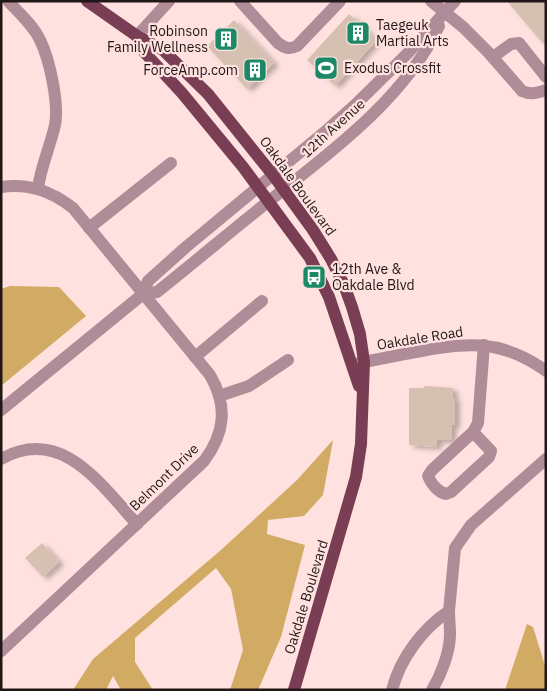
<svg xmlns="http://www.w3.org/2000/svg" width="547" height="691" viewBox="0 0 547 691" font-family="'IBM Plex Sans',sans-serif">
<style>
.forest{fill:#d1aa63}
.building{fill:#d6c0b2;filter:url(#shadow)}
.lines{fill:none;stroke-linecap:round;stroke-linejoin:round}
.minor{stroke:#af8c97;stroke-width:12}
.major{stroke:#793e54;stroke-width:12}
.labels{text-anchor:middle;stroke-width:4.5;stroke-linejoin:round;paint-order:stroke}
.poi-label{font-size:14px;fill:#201716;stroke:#ffe2df;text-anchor:start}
.street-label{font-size:14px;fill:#201716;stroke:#ffe2df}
</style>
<defs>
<filter id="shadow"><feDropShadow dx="5" dy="3" stdDeviation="2.5" flood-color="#0004"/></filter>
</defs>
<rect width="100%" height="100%" fill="#ffe2df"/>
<!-- forest -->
<g class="forest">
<polygon points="10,286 59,287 86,316 1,386 1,289"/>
<polygon points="333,440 323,495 304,516 268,520 267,534 305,545 281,637 258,690 230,690 243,650 231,589 216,568 135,638 135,662 153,690 121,690 113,676 106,690 73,690 93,659 221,550 297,480"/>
<polygon points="527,624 533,627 546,669 546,690 505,690"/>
</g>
<!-- building -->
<g class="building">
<polygon points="507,1 546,1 546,46 539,39"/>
<polygon points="349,14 377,40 335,86 307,60"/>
<polygon points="234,20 274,63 247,89 207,46"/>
<polygon points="424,386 453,388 453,398 455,398 455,425 452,425 451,440 437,440 437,447 409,445 409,388 424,388"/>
<polygon points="42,543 59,562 43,577 25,558"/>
</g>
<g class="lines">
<!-- minor -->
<g class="minor">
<path d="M8,1c11,12 25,24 32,39 10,20 19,64 15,85 -5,22 -14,41 -17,63"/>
<path d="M240,1l38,42c7,5 11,7 19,3l43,-45"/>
<path d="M431,1l32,26 25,25 34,39c9,4 15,2 24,-1"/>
<polyline points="137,36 169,1"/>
<polyline points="493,57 511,44 519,43 546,77"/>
<path d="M1,187c28,-4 50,4 72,21l137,167c18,31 15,58 -6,86l-203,190"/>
<polyline points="89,228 171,163"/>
<path d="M143,294l14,-2c38,-30 74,-61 112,-91 61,-48 136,-103 170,-175"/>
<polyline points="195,357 262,301"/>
<path d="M355,364c19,-4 38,-8 56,-11 52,-11 90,-15 135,18"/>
<polyline points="219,396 249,386 288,360"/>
<polyline points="1,410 143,294 148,281 186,247 327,130 355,105 407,54 455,1"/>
<path d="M473,432l18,19 -2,6 -38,35 -5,2c-8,-2 -15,-10 -18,-18l4,-6 41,-38 5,-9 6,-78"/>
<path d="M1,459c61,-34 100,26 136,65"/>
<path d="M392,690c8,-31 30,-61 57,-79l6,-63 16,-23 75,-66"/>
<path d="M432,690c9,-15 18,-38 18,-56 0,-7 -1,-16 -1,-23"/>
</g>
<!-- major -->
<g class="major">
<polyline points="87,1 137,36 163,50 208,94 273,175 313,230 331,259 344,285 352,307 360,334 364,362 361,444 356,477 294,690"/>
<polyline points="137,36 145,53 182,93 243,167 310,258 329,297 359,386"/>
</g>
</g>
<!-- icons -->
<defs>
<g id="building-square" transform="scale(1.25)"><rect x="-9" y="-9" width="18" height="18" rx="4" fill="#1c8866" stroke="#ffe2df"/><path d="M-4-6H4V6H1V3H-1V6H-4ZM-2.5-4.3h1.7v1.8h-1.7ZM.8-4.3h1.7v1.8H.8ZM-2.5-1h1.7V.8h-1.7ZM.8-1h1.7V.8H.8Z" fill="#fff"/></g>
<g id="stadium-square" transform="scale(1.25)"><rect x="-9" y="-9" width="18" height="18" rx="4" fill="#1c8866" stroke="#ffe2df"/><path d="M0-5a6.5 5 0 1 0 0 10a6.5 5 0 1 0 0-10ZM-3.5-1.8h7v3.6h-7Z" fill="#fff"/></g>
<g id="bus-square" transform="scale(1.25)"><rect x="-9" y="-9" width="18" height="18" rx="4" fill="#1c8866" stroke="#ffe2df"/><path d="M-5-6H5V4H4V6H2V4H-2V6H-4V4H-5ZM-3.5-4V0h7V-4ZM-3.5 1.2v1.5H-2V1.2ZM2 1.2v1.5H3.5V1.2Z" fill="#fff"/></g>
</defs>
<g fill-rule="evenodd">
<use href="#building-square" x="358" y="33"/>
<use href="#building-square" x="226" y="39"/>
<use href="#stadium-square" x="326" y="68"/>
<use href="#building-square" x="255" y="70"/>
<use href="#bus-square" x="314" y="277"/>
</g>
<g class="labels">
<!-- poi labels -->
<g class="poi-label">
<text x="376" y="30">Taegeuk<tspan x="376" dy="16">Martial Arts</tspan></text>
<text x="208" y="36" text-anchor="end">Robinson<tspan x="208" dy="16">Family Wellness</tspan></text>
<text x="344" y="73">Exodus Crossfit</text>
<text x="238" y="75" text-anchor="end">ForceAmp.com</text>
<text x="332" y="274">12th Ave &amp;<tspan x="332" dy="16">Oakdale Blvd</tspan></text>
</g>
<!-- street labels -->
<g class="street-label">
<text transform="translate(333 128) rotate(-42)" y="5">12th Avenue</text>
<text transform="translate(298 186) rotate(54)" y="5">Oakdale Boulevard</text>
<text transform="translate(420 338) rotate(-9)" y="5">Oakdale Road</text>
<text transform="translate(164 477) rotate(-44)" y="5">Belmont Drive</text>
<text transform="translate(306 597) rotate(-73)" y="5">Oakdale Boulevard</text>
</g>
</g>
<!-- border -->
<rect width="547" height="691" fill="none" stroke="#201716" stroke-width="5"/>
</svg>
